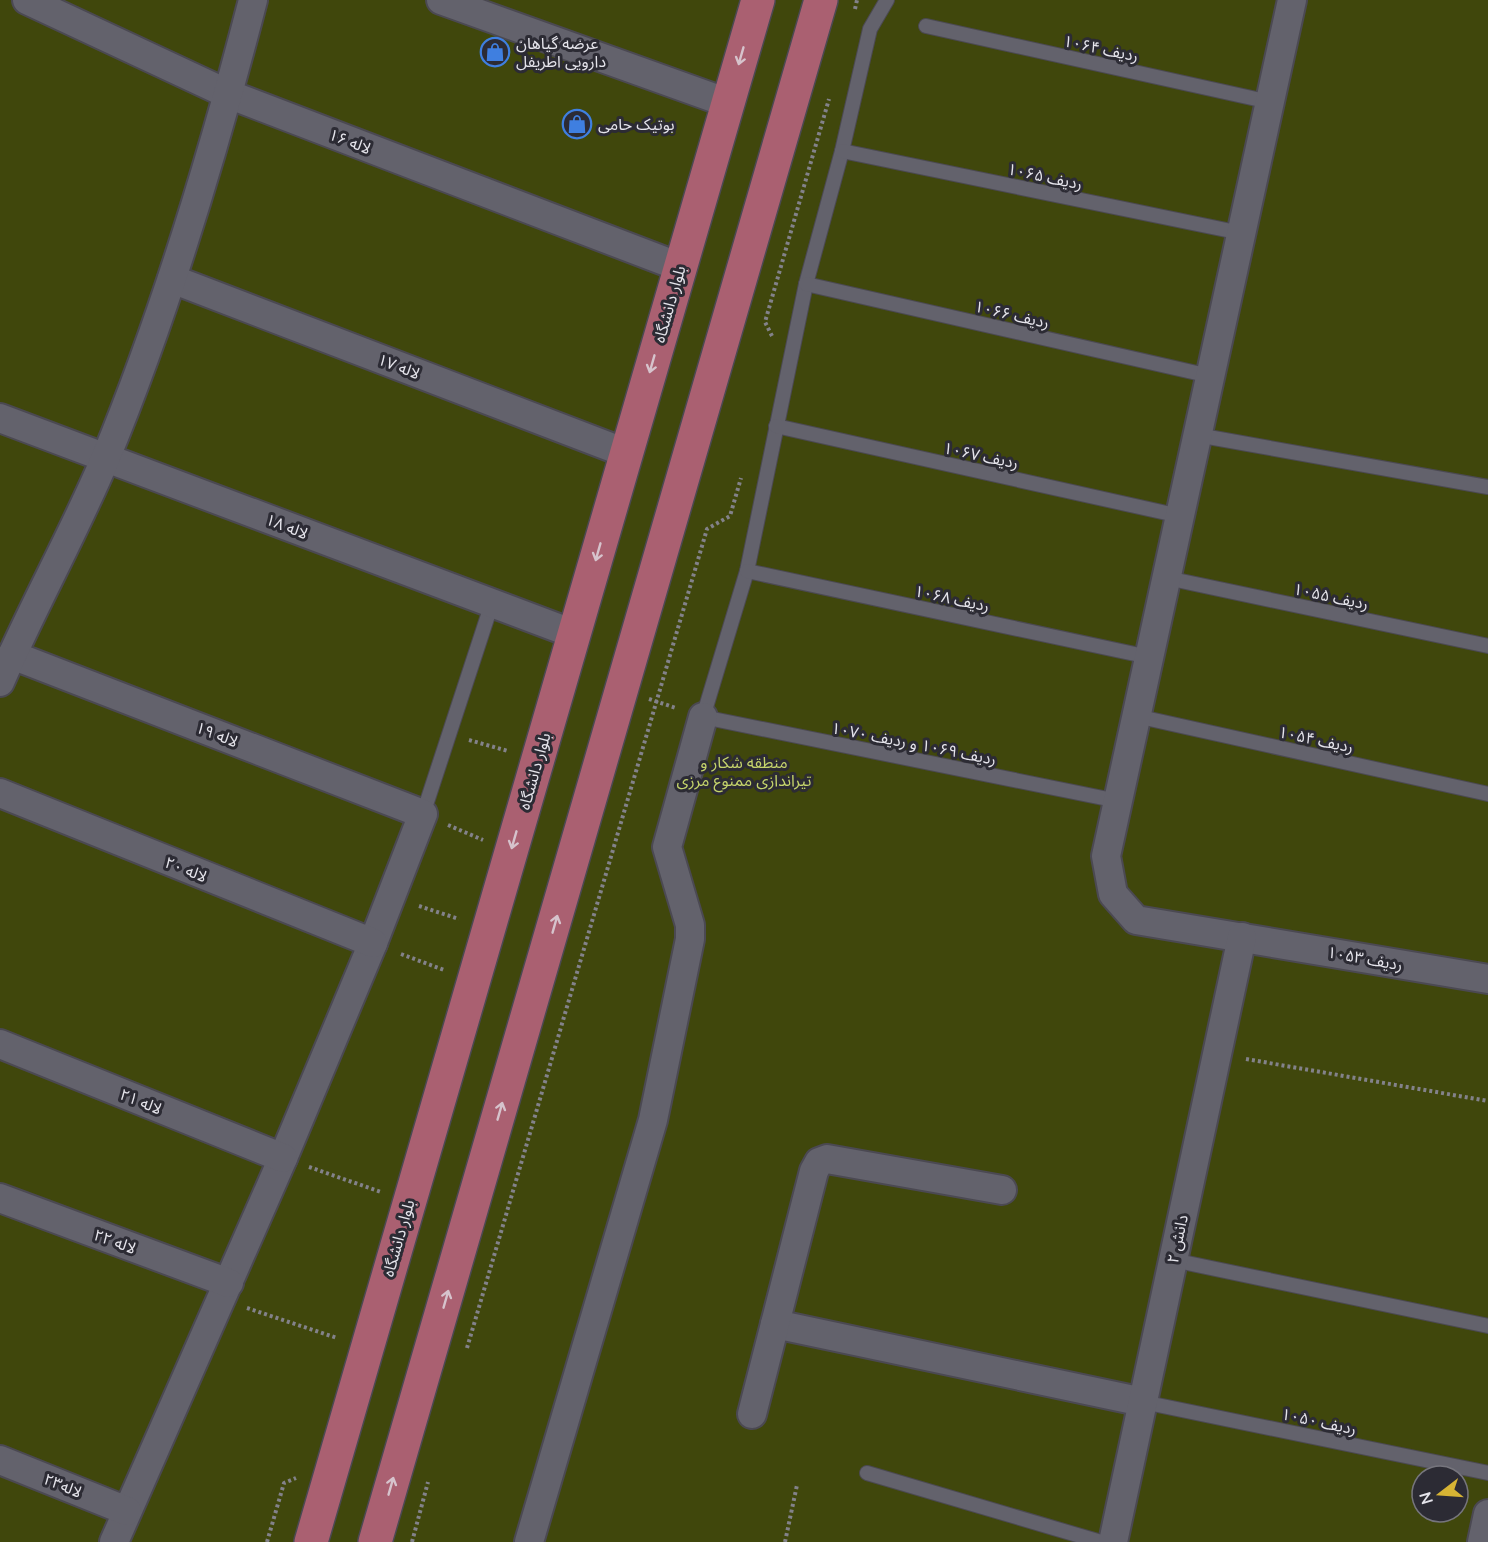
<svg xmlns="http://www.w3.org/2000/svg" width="1488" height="1542" viewBox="0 0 1488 1542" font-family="'Nunito Sans','Noto Sans Arabic',sans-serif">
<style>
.park{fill:#40470c;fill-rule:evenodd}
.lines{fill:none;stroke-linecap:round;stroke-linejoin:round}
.service-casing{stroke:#4b4952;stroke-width:16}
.minor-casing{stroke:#4b4952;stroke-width:32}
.primary-casing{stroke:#4b4952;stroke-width:36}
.path{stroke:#83828a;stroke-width:4;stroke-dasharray:3 3;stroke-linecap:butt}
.service{stroke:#63626c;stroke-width:14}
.minor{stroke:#63626c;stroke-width:28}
.primary{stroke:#aa6071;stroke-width:33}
.oneway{stroke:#d6c3cc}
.labels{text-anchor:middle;stroke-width:6;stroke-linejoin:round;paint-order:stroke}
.poi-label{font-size:16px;fill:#e5e4eb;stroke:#2c2b34;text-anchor:start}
.street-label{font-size:16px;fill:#e5e4eb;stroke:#2c2b34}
.park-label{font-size:16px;fill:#c5d46b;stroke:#2c2b34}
</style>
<rect width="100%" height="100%" fill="#2c2b34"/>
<!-- park -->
<path class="park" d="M0,0h1488v1542h-1488zM1422,1476h36v36h-36z"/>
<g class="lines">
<!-- service casing -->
<g class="service-casing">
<g id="service">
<polyline points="887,0 870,29 842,151 806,284 747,571 703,717 1118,801"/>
<polyline points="926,26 1270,102"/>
<polyline points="842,151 1241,233"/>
<polyline points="806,284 1210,376"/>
<polyline points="776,426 1180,516"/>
<polyline points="1197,435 1488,487"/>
<polyline points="747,571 1149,657"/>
<polyline points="1167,578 1488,646"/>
<polyline points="1136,716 1488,794"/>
<polyline points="423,814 492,603"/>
<polyline points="1173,1260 1488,1326"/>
<polyline points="1143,1402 1488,1473"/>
<polyline points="867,1473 1101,1542"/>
</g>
</g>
<!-- minor casing -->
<g class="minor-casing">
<g id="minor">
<polyline points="27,0 228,94 680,267"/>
<polyline points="441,0 728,103"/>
<polyline points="1292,0 1106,856 1113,894 1136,920 1488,979"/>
<polyline points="172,279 626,453"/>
<polyline points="0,418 574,634"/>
<polyline points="12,655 423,814 373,943 283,1158 114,1542"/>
<path d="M0,682c33,-76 74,-149 106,-225 61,-148 107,-302 147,-457"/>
<polyline points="0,793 373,943"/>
<polyline points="0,1044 283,1158"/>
<polyline points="0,1198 229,1283"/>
<polyline points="775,1324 1143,1402"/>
<polyline points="752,1414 814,1171 819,1162 827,1159 1002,1190"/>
<polyline points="0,1460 127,1511"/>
<polyline points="529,1542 653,1120 690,939 690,925 667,847 703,717"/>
<polyline points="1113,1542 1242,937"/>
<polyline points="1482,1542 1488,1514"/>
</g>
</g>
<!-- primary casing -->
<g class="primary-casing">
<g id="primary">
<polyline points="311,1542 758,0"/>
<polyline points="375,1542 821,0"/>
</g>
</g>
<!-- path -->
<g class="path">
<polyline points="855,9 857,0"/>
<polyline points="772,336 765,322 829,99"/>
<polyline points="649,699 676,708"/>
<polyline points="469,740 508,751"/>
<polyline points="448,825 483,840"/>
<polyline points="419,906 459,919"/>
<polyline points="401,954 444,970"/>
<polyline points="1246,1059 1488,1101"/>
<polyline points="309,1167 381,1192"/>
<polyline points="247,1308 337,1338"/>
<polyline points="467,1348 707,529 730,516 741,478"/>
<polyline points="267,1542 284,1483 296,1478"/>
<polyline points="412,1542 428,1482"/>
<polyline points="785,1542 797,1485"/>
</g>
<!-- service -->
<use href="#service" class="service"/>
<!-- minor -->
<use href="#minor" class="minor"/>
<!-- primary -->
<use href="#primary" class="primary"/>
</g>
<!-- one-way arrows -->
<defs><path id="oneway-shaft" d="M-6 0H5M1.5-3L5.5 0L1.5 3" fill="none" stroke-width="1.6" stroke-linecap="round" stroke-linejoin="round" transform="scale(1.5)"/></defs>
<g class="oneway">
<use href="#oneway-shaft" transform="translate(741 56) rotate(106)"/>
<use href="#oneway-shaft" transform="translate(652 364) rotate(106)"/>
<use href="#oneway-shaft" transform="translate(598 552) rotate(106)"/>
<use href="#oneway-shaft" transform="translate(514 840) rotate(106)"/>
<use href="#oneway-shaft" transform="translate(555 924) rotate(-74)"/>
<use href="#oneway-shaft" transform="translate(500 1111) rotate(-74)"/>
<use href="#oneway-shaft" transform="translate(446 1299) rotate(-74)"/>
<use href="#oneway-shaft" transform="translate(391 1486) rotate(-74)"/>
</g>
<!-- icons -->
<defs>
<g id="shop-ring" transform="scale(1.5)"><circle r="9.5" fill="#2c2b34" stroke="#3f7fe0" stroke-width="1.5"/><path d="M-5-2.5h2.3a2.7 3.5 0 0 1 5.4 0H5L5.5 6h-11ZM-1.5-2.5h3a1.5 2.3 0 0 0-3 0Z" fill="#3f7fe0"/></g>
</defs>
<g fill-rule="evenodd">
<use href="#shop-ring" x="495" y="52"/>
<use href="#shop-ring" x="577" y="124"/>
</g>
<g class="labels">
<!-- poi labels -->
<g class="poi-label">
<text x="516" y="49">عرضه گیاهان<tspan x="516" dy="18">دارویی اطریفل</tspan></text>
<text x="598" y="130">بوتیک حامی</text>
</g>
<!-- street labels -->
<g class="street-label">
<text transform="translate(1101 48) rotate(12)" y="6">ردیف ۱۰۶۴</text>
<text transform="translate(350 141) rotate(21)" y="6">لاله ۱۶</text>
<text transform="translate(1045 176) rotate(12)" y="6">ردیف ۱۰۶۵</text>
<text transform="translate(669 304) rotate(-74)" y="6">بلوار دانشگاه</text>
<text transform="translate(1012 314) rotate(13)" y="6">ردیف ۱۰۶۶</text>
<text transform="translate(399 366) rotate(21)" y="6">لاله ۱۷</text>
<text transform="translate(981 455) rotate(12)" y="6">ردیف ۱۰۶۷</text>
<text transform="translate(287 526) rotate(21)" y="6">لاله ۱۸</text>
<text transform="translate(1331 596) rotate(12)" y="6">ردیف ۱۰۵۵</text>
<text transform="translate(952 598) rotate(12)" y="6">ردیف ۱۰۶۸</text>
<text transform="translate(217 734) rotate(21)" y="6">لاله ۱۹</text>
<text transform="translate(1316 739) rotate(12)" y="6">ردیف ۱۰۵۴</text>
<text transform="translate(914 743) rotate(11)" y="6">ردیف ۱۰۶۹ و ردیف ۱۰۷۰</text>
<text transform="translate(534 771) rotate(-74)" y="6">بلوار دانشگاه</text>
<text transform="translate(186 869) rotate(21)" y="6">لاله ۲۰</text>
<text transform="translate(1365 958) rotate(10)" y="6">ردیف ۱۰۵۳</text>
<text transform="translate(141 1101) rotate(22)" y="6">لاله ۲۱</text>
<text transform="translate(398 1238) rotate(-74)" y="6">بلوار دانشگاه</text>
<text transform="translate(1177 1239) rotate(-78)" y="6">دانش ۲</text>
<text transform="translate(115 1241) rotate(20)" y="6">لاله ۲۲</text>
<text transform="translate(1319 1421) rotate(12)" y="6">ردیف ۱۰۵۰</text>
<text transform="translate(63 1485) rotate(22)" y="6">لاله۲۳</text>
</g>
<!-- park labels -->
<g class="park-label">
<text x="744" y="768">منطقه شکار و<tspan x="744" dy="18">تیراندازی ممنوع مرزی</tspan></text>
</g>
</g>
<!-- north arrow -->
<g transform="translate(1440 1494) rotate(253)"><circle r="28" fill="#2c2b34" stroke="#76757d" stroke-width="1.5"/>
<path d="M0-4.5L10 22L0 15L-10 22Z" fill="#d7b434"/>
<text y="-9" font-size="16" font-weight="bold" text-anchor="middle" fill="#e5e4eb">N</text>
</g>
</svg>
